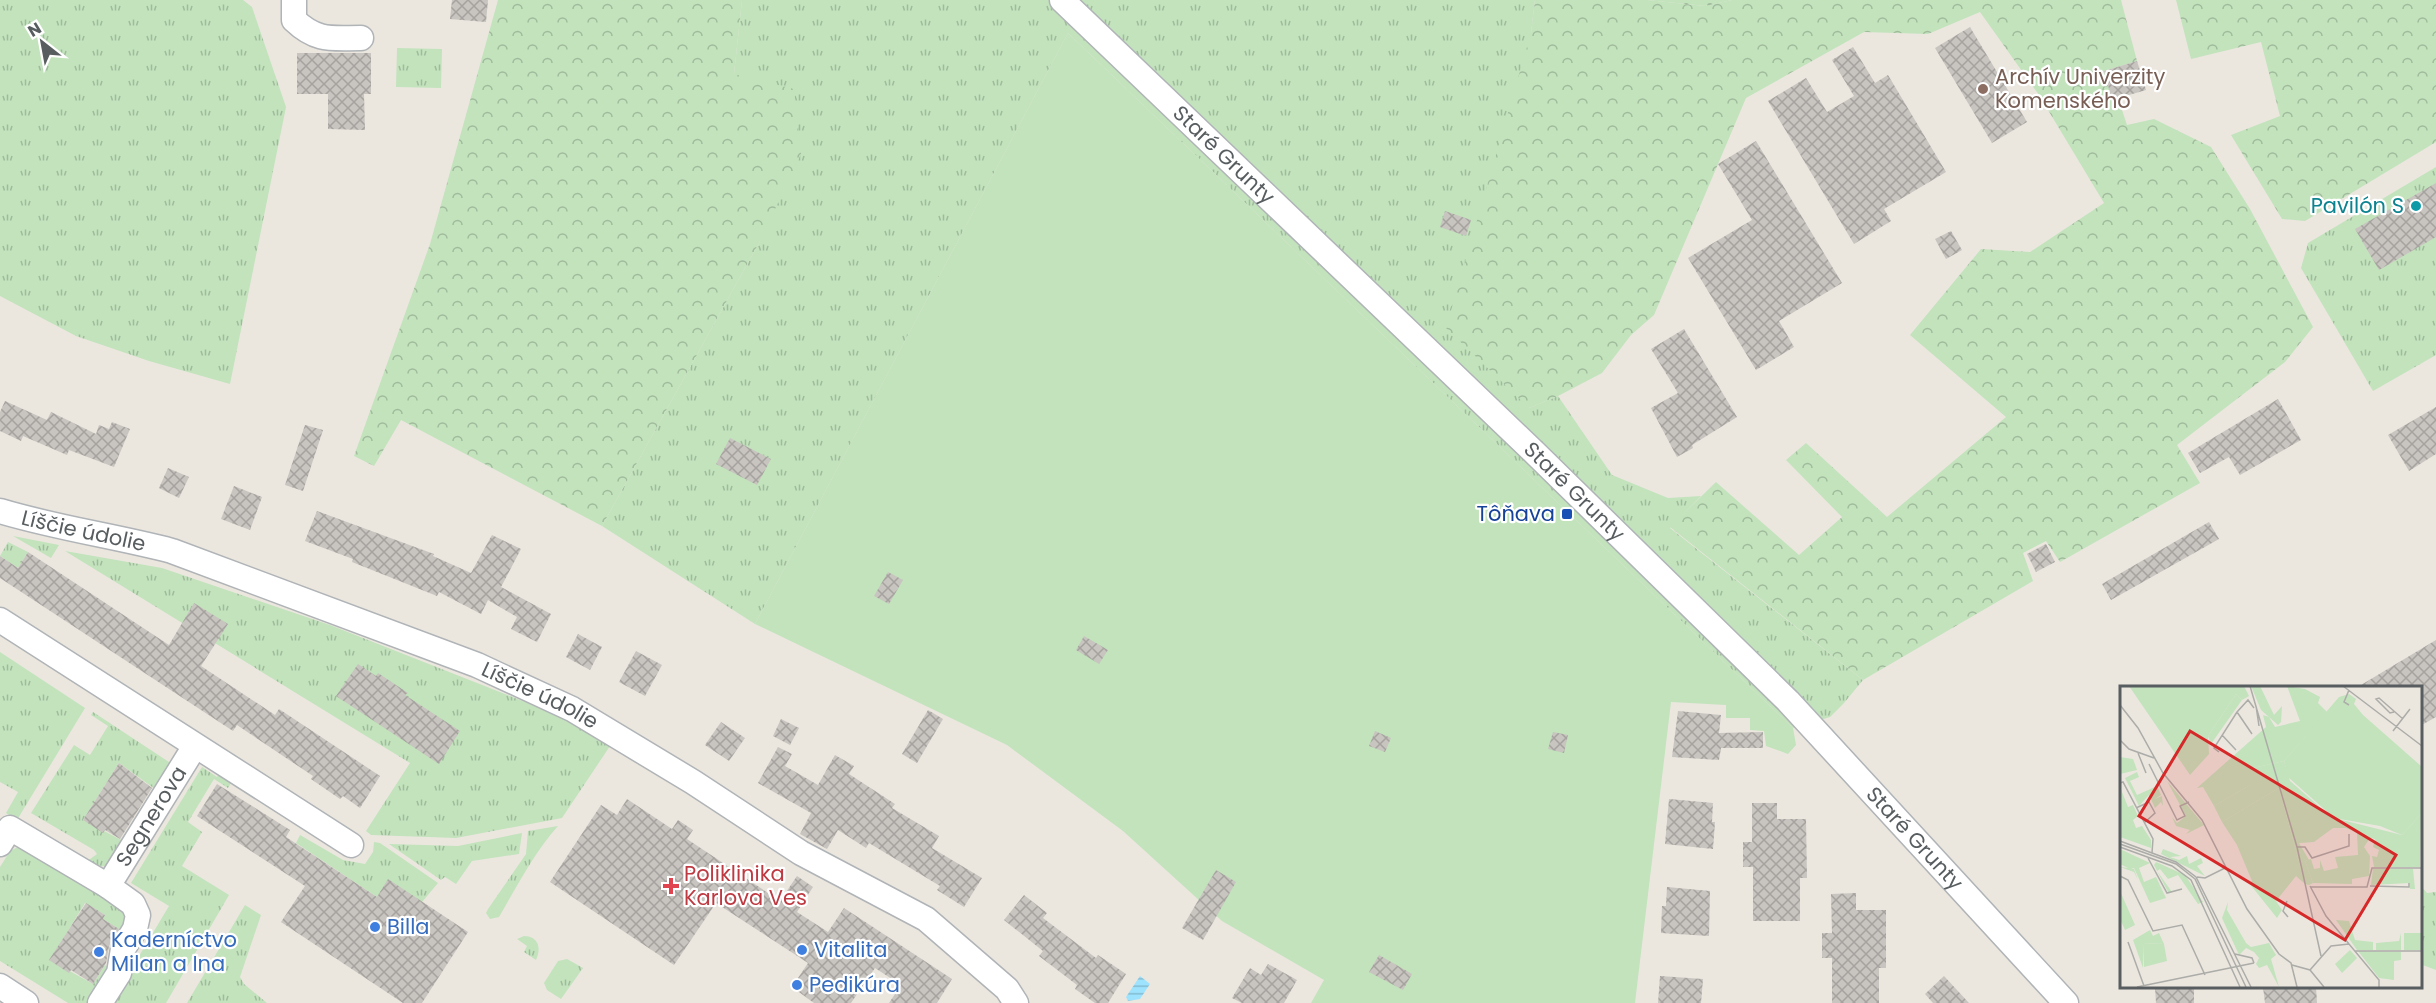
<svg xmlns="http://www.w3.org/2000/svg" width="2436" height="1003" viewBox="0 0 2436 1003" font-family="Poppins,sans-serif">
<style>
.grass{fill:url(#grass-tufts)}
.forest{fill:url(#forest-crowns)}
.cemetery{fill:url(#cemetery-stones)}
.garden{fill:#c2e3bc}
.water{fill:url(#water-rules)}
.building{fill:url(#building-cross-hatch)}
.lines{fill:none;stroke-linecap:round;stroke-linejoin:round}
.street-casing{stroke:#b0b4b7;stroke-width:27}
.street{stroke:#fff;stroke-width:24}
.education-dot{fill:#8d6e63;stroke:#fff;stroke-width:2}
.culture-dot{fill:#0f9aa8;stroke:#fff;stroke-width:2}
.transit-dot{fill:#1a4fb4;stroke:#fff;stroke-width:2}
.health-dot{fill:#e0444e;stroke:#fff;stroke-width:2}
.shop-dot{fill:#3f7fe0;stroke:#fff;stroke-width:2}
.labels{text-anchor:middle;stroke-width:4.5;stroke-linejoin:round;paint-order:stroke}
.education-label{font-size:21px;fill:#785e54;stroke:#fff;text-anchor:start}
.street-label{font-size:21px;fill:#585d60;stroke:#fff}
.culture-label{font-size:21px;fill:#0d838f;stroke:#fff;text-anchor:end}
.transit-label{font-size:21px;fill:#164399;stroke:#fff;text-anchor:end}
.health-label{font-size:21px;fill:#be3a42;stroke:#fff;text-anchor:start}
.shop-label{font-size:21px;fill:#366cbe;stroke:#fff;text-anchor:start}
.inset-road{fill:none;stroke:#acaca8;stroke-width:1.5}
.view{fill:#d62828;fill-opacity:0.15;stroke:#d62828;stroke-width:3}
.inset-edge{fill:none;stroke:#585d60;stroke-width:3}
</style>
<defs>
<pattern id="grass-tufts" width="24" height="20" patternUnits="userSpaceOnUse" patternTransform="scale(1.5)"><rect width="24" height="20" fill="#c2e3bc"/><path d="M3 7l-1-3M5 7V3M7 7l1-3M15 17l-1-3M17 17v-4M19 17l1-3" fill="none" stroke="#a0bb9c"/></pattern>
<pattern id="forest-crowns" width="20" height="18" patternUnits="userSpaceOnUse" patternTransform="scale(1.5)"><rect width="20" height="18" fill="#c2e3bc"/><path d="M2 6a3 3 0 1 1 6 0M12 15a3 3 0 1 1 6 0" fill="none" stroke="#a0bb9c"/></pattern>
<pattern id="cemetery-stones" width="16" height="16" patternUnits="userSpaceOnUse" patternTransform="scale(1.5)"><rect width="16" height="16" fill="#c2e3bc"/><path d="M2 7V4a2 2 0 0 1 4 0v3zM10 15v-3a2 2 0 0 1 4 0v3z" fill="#a0bb9c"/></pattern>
<pattern id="water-rules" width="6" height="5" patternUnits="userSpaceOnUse" patternTransform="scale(1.5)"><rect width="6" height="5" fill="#9ee3fd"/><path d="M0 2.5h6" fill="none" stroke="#84bbd0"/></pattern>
<pattern id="building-cross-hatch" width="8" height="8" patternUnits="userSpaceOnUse" patternTransform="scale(1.5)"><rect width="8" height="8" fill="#c8c4bf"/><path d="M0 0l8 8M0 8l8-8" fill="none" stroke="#a5a29f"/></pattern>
</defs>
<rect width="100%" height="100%" fill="#ebe7df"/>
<!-- grass -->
<g class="grass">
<polygon points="0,0 243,0 252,7 286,107 230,384 149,361 76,336 0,296"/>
<polygon points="742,0 1535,0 1531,33 1529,408 1558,396 1612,475 1668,498 1701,496 1670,528 1863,680 1844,703 1830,717 1793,728 1068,33 755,624 602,526 760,241 734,74"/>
<polygon points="397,48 442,49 441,88 396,87"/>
<polygon points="2436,167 2436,355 2373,391 2301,268 2308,243"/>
<polygon points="13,536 59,545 51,558"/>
<polygon points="8,542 28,552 18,568 0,556"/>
<polygon points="65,551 162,568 330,625 530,704 566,720 610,746 562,818 456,838 371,835 366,831 410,763"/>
<polygon points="0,652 85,708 17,820 6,813 18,792 0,782"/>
<path d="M93,712l79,52 -13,28 -40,-29 -36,57 44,23c-14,17 -18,31 -41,19l11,-8 -3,-4 -63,-37 43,-68 16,10 18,-29 -17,-11z"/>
<polygon points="202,767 217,777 222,770 234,778 228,788 214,779 188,822 202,832 182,866 229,895 166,1003 111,1003 169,906 131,883"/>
<path d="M558,826c-24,27 -41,60 -59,91l-9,2 -4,-6 2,-4 38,-55 2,-23z"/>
<polygon points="522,833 519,854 472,861 456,884 445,877 441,880 389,844 458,846"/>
<polygon points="300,835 343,860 365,864 373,852 374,842 380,843 438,883 422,902 377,897 296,843"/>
<polygon points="20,846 126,910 125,933 103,919 105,915 85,903 50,960 93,984 105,965 114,971 94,1003 68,1003 0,961 0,867 10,851"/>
<polygon points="2420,885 2427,893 2436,892 2436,970 2420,964"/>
<polygon points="245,905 261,915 240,977 244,984 267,1003 187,1003"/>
<path d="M524,936c14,0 18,12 12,24l-12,-8 3,-6 -10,-7z"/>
<polygon points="567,959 583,968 561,999 547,990 544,983 558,961"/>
</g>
<!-- forest -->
<g class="forest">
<polygon points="498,0 742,0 734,74 794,89 801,154 760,241 602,526 401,420 374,466 354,456 430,244"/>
<polygon points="1535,0 1647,0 1705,6 1732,0 2121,0 2137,61 2104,71 2112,100 2118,98 2127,125 2154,119 2211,147 2250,209 2313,327 2285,362 2177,445 2200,483 2060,562 2046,541 2023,553 2033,581 1863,680 1670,527 1716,482 1799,555 1842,517 1786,460 1806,443 1887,517 2006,417 1910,335 1981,249 2030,252 2104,203 2039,95 1980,12 1928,34 1864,32 1746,98 1654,315 1631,335 1602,373 1558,396 1529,408 1446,328 1531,33"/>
<polygon points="2176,0 2436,0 2436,142 2305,221 2282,219 2231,135 2280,116 2261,42 2191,59"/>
</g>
<!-- cemetery -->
<polygon class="cemetery" points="1647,0 1732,0 1705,6"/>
<!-- garden -->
<polygon class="garden" points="1068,33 1793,728 1796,745 1788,754 1766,746 1764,731 1750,730 1750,718 1726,718 1726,705 1671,702 1635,1003 1311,1003 1324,980 1222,921 1123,831 1007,745 755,624"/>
<!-- water -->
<polygon class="water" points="1140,976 1150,984 1140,999 1128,1001 1126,997"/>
<!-- building -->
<g class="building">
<polygon points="452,0 488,0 486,22 450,19"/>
<polygon points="1970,27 2027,122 1992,143 1935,48"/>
<polygon points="1853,47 1875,83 1888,75 1946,172 1884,209 1891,221 1854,244 1768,101 1806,78 1827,112 1854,96 1832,60"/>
<polygon points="297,53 371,53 371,94 364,94 365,130 328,129 328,94 297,94"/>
<polygon points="2137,61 2146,90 2112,100 2104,71"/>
<polygon points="1756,141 1842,283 1779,321 1794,347 1756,370 1688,258 1752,220 1718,164"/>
<polygon points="2436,183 2436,237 2379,270 2355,229"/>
<polygon points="1445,211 1471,220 1466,236 1440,227"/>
<polygon points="1951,231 1962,250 1946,259 1935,239"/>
<polygon points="1684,329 1737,417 1692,445 1693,448 1677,457 1651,408 1678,393 1651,349"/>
<polygon points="2278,399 2301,440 2240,475 2229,457 2200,473 2188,453"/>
<polygon points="5,401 47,420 51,412 96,434 99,425 109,429 112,422 130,429 114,467 69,450 67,455 23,436 21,441 0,431 0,412"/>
<polygon points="2436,407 2436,454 2409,471 2388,435"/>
<polygon points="305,425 323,430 303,491 285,485"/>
<polygon points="730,438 771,459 757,485 716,464"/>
<polygon points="168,468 189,477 179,498 159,488"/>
<polygon points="234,486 262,497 250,530 221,519"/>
<polygon points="317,511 434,554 433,556 471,573 492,535 521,549 501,587 551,614 537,642 511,629 517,617 488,600 481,614 439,592 437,596 352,562 353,559 305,541"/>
<polygon points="2209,522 2219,539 2111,600 2102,584"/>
<polygon points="2046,544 2055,562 2036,572 2027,554"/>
<polygon points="28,552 169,645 194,603 228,624 201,666 275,715 279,709 380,776 360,808 343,796 340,799 311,779 313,776 237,725 233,731 0,578 0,556 18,568"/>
<polygon points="888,572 903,580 889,604 874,596"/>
<polygon points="578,634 602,647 590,670 566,657"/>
<polygon points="1084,636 1108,650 1099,664 1076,650"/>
<polygon points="2436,640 2436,717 2420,726 2420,688 2356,688"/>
<polygon points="636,651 662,665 645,696 619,682"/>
<polygon points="358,664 376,676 378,673 408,693 405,695 460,731 439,764 336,696"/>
<polygon points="928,710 943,719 917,763 902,754"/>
<polygon points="1678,711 1721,715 1719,733 1763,732 1763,748 1721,748 1719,760 1672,757"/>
<polygon points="781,719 799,728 790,745 773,736"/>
<polygon points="721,722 745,738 729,761 705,745"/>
<polygon points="1375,731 1391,738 1385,752 1369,746"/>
<polygon points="1553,732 1568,735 1564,753 1548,749"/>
<polygon points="778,747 792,754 785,766 818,785 835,755 854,766 849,774 895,804 892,808 939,836 932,848 982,878 964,907 937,890 940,886 869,843 866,848 838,830 827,849 800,834 811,813 758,783"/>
<polygon points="119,763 152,788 120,839 105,830 103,833 83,820"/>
<polygon points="217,784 290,830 286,837 377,897 388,879 468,932 422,1003 403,1003 281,922 305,886 197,816"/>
<polygon points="627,799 672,829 678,820 693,830 687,839 780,901 797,876 813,887 797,912 828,932 844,908 952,979 937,1003 889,1003 901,985 875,968 851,1003 814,1003 792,987 808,963 716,903 674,965 550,882 601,805 617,815"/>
<polygon points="1669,799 1713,803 1712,822 1715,822 1713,849 1665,844"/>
<polygon points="1752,803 1777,803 1777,819 1806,819 1807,878 1800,878 1800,921 1753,921 1753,867 1743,867 1743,842 1752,842"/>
<polygon points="1216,870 1236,882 1203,940 1182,928"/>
<polygon points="1667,887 1710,891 1709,936 1661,933 1662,906 1666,906"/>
<polygon points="1856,893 1856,910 1886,910 1886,968 1879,968 1879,1003 1832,1003 1832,958 1822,958 1822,933 1832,933 1831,894"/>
<polygon points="1024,895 1047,913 1043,918 1096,958 1098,955 1126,974 1108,1003 1095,1003 1075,989 1077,985 1039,956 1043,951 1004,920"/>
<polygon points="86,903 105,915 103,919 119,929 109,946 106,963 93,984 71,970 69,973 49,960"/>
<polygon points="1379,955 1412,974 1403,990 1369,972"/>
<polygon points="1268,964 1297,980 1284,1003 1242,1003 1232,998 1250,968 1261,975"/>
<polygon points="1660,976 1703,979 1701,1003 1658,1003"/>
<polygon points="1944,976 1969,1003 1933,1003 1925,994"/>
<polygon points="2155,987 2194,987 2194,1003 2156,1003"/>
<polygon points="2263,987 2316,987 2317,1003 2265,1003"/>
</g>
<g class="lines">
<!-- street casing -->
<g class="street-casing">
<g id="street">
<path d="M294,0v20c23,22 38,18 67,18"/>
<path id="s1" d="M1062,0l473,453 253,248 278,302"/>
<path id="s2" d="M0,511c56,17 115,25 172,40l305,114 95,44 121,73 108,71 125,66 81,70 9,14"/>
<polyline points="0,620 351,845"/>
<polyline points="0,844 10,828 108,886 133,904 138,915 135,929 123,949 119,973 100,1003"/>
<path id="s3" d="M108,886l87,-140"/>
<polyline points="0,986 26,1003"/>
</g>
</g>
<!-- street -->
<use href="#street" class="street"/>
</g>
<!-- markers -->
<circle class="education-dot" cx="1983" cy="89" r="6"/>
<circle class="culture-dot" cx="2416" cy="206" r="6"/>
<rect class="transit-dot" x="1561" y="508" width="12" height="12" rx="3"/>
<path class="health-dot" d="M668 877h6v6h6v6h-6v6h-6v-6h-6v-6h6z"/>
<g class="shop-dot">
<circle cx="375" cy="927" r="6"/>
<circle cx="802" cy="950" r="6"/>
<circle cx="99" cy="952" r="6"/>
<circle cx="797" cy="985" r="6"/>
</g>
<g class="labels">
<!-- education labels -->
<g class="education-label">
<text x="1995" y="84">Archív Univerzity<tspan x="1995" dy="24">Komenského</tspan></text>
</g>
<!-- street labels -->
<g class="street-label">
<text dy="7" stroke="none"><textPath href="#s1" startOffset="224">Staré Grunty</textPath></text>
<text dy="7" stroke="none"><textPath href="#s1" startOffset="710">Staré Grunty</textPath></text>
<text dy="7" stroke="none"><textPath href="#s2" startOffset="86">Líščie údolie</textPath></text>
<text dy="7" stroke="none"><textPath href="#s2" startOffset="572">Líščie údolie</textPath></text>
<text dy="7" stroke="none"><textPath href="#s3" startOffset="82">Segnerova</textPath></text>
<text dy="7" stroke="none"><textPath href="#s1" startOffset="1196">Staré Grunty</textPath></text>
</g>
<!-- culture labels -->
<g class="culture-label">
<text x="2404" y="213">Pavilón S</text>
</g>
<!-- transit labels -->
<g class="transit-label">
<text x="1555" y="521">Tôňava</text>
</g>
<!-- health labels -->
<g class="health-label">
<text x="684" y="881">Poliklinika<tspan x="684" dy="24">Karlova Ves</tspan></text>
</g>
<!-- shop labels -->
<g class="shop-label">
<text x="387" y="934">Billa</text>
<text x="111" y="947">Kaderníctvo<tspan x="111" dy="24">Milan a Ina</tspan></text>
<text x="814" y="957">Vitalita</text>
<text x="809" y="992">Pedikúra</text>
</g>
</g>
<!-- overview -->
<g transform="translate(2120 686)">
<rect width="302" height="302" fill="#ebe7df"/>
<path d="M9,0h115l5,10 -7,4 -6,-6 -28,42 1,18 -19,21zM131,0h9l14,29 8,-9 -1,16 -3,3 -17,-15zM0,71l13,2 4,11 -17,4zM164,75l6,20 31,27 -22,35 10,17 -4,1 8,22 -4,2 -4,-1 -26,-96 -57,34 -8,-16 36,-21 -2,-11 5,-6zM17,86l2,5 -9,4 7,14 20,-9 4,9 -6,4 7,-3 1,10 -2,-4 -6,6 -6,-13 -10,11 -14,-28zM47,95l37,44 -18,9 4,-4 -14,-4 -4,-9 5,6 9,-7zM0,101l8,20 5,-2 5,11 -5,4 3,8 6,-2 9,14v8l-31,-11zM0,163l30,14 -11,5 5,14 12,-5 10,21 -16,5 -16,-35 -3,1h3l4,11 -4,-8 -14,-5 8,1 -8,-4zM43,163l18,7 -11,1 9,3 8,-4 2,8 12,-6 2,5 -6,3 8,10 -44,-22zM36,176l29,13 18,27 -5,2 -20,-29 -10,4 -8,-10 -3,2 15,21h-4l-14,-27zM253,183h40l2,20h-5v-6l-39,2zM0,205l15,34 -10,5 -5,-11zM108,216l-1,8 19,33 5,4 18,-4 4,7 3,5 -5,4 8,28 -12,-22 -8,3 -3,-4 3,-6 -5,-6 -8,-4 -7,7 -17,-37zM216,234l13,1 6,19 18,2v8h-16zM30,244l3,6 6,-3 5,11 -21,-1v25l-10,-28zM281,247v17h-25v-7l23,-2zM284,247h17v17h-17zM238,265l43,1v8l-7,1v19l-15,-2z" fill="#c2e3bc"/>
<path d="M167,0l18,3 15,8 -2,6 9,9 -43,49 -31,7 -4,6 4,5 -3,6 -36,21 -11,-19 -6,1 69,-61 -3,-12 6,2 6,10 25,-6zM116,8l6,6 -31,44 -3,-8zM201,122l13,10 68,17 19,-21 -1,53h-46l-2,-11 5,1 2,-7 -6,-3 2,-8 -5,-1 -6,9 6,9 -1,20 -17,3v5l-39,-1 -8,-22 6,-2 3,10 6,-1v-8l4,11 14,-3 -3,-11 23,-2 -1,-22 -11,-5h-13l-19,14 -15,1 -3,-11z" fill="#c2e3bc"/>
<path d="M229,8l7,5 -2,5 9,11 58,51v48l-19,21 -22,-9 -46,-8 -46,-41 -4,-16 55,-64zM23,257l21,1 3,17 -23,6z" fill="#c2e3bc"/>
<path d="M159,102l26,96 -9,-8 -20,25 6,9 -5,8 -28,-35 3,-2 -15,-36 -15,-23zM230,264l7,8 -15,15 -7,-9z" fill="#c2e3bc"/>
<path class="inset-road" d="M130,0l47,161 24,109M223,0l79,60M229,4l-5,12 5,3M0,19l18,23 25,45 39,47 45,89 32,45 12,9 6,24M136,20l3,20M117,26l15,22M274,26l-4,1 -14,-14 3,-1 24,21M273,45l17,-22M102,49l14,15M0,54l9,9 25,9M99,66l-5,-4 23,-36 11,-12 6,8M18,67l8,20M29,78l28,56 8,-4 -5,-10 9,-4M0,97l3,-1 30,57 -1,14M16,122l13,-6 6,11 -11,10M0,155l56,21 20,15 55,110M0,158l56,20 19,15 51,108M0,161l52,19 19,14 49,107M177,161h8l7,11 37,-12v-12M28,172l19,35 15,-4M0,190l8,4 25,51 29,-6 23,50M77,191l8,1 20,-10M190,200l16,30 23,28M250,200l39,1v-4M191,201h56l5,-19h50M167,215l-4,10 5,6M8,256l16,44M235,265h67M115,268l17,4 2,5M172,279l18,5 14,17M190,284l21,-24 18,-2 30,36v7M17,301l117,-24"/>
<path class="view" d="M70,45l206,124 -51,85 -206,-124z"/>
<rect width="302" height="302" class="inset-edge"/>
</g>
<!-- north arrow -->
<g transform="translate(42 42) rotate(329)" stroke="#ffffff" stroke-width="4.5" paint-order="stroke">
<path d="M0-4.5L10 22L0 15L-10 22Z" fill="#585d60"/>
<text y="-9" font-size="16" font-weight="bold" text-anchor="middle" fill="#585d60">N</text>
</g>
</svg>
